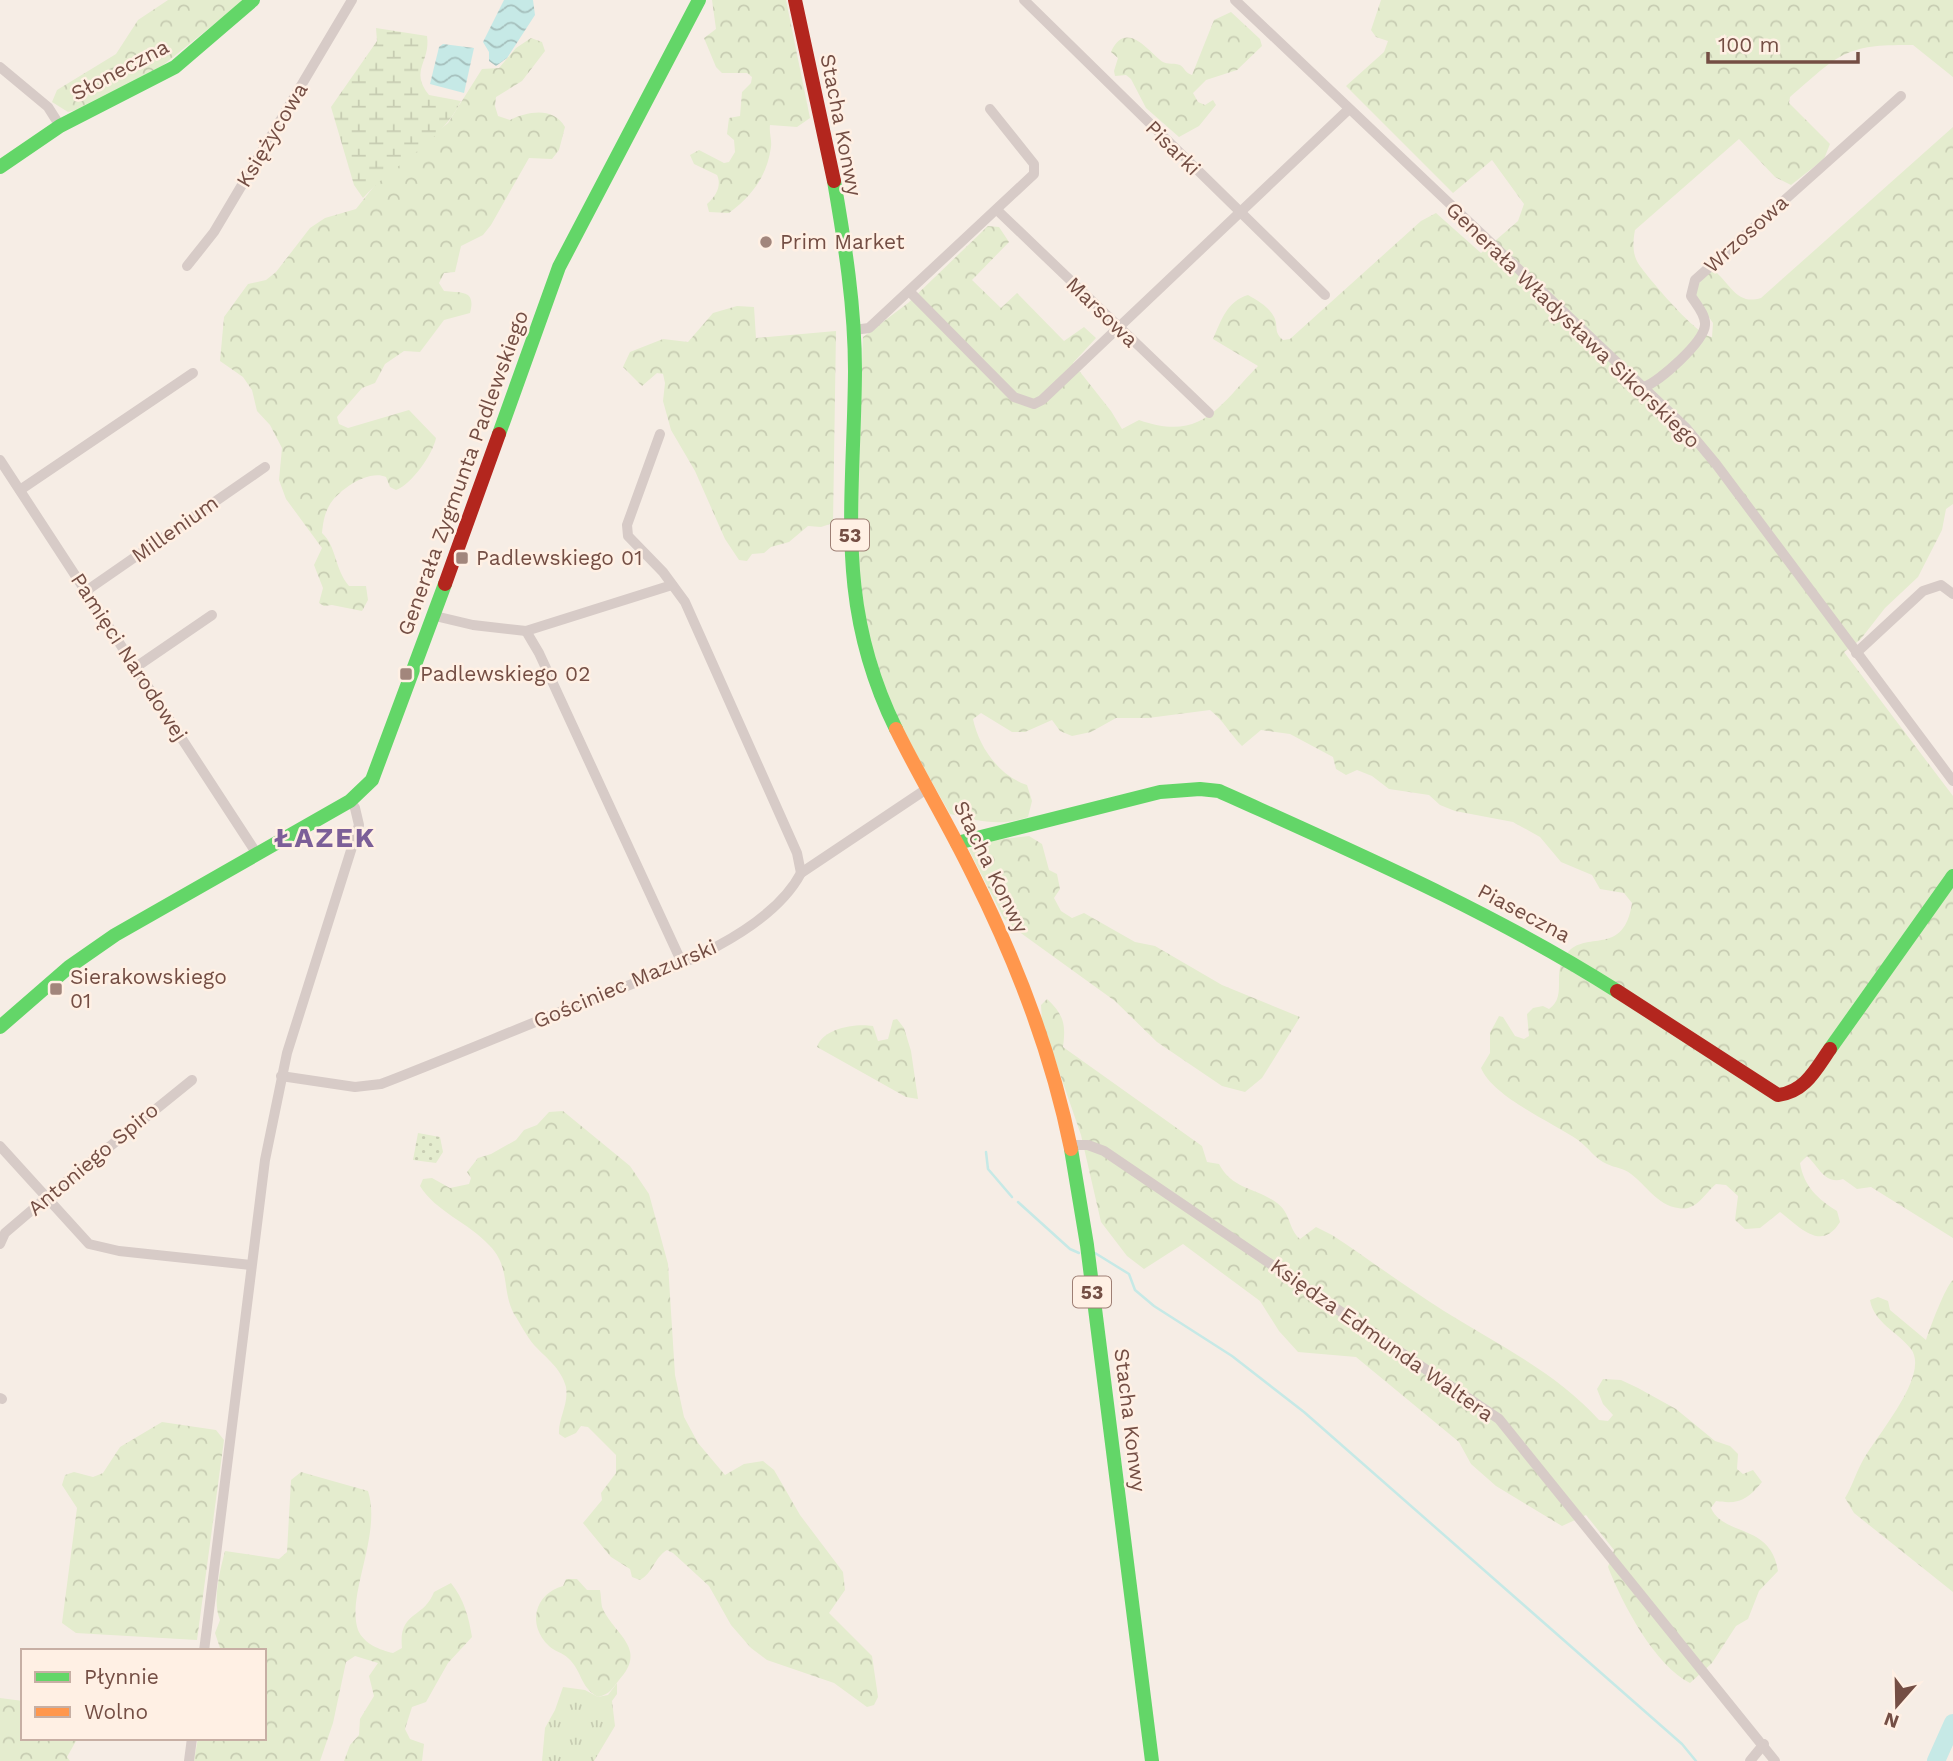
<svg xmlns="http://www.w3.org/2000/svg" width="1953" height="1761" viewBox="0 0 1953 1761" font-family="'Work Sans',sans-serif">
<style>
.grass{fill:url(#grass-tufts)}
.forest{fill:url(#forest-crowns)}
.wetland{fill:url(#wetland-marsh)}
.park{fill:url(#park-dots)}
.water{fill:url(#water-waves)}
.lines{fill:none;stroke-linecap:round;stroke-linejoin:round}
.stream{stroke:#c6e9e6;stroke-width:2.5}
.river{stroke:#c6e9e6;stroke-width:18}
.street{stroke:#d7cbc7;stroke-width:10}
.fast{stroke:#63d668;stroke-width:14}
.slow{stroke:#ff974d;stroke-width:14}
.jam{stroke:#b3261e;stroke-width:14}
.poi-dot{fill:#a2867c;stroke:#fff0e4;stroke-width:2.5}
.labels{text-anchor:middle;stroke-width:5;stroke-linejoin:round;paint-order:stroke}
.shield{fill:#fff0e4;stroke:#9e7f74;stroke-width:2}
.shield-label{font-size:19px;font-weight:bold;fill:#744e44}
.street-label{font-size:21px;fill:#744e44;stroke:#fff0e4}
.poi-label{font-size:21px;fill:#744e44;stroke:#fff0e4;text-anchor:start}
.district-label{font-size:28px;font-weight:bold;letter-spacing:2px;fill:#7c5f98;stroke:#fff0e4}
</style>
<defs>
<pattern id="grass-tufts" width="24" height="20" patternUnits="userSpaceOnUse" patternTransform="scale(1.75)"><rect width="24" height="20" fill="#e4ecce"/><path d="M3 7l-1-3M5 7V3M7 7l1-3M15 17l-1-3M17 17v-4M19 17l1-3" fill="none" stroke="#c7ccb2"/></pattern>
<pattern id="forest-crowns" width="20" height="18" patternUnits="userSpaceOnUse" patternTransform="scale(1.75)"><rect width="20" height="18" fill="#e4ecce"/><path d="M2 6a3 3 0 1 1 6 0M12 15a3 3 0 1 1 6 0" fill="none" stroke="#c7ccb2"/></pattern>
<pattern id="wetland-marsh" width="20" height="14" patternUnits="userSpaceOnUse" patternTransform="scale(1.75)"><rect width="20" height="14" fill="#e4ecce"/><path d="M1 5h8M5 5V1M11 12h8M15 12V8" fill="none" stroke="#c7ccb2"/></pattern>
<pattern id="park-dots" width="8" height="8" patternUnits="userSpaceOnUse" patternTransform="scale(1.75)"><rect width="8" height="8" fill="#e4ecce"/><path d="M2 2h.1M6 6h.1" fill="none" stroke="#c7ccb2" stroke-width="1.8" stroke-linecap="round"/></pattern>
<pattern id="water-waves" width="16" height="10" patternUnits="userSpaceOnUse" patternTransform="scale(1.75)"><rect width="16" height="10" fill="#c6e9e6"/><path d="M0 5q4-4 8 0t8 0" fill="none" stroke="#a5bfbc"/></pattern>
</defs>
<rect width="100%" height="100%" fill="#f6ede5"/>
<!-- grass -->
<polygon class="grass" points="617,1683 617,1694 612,1701 615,1726 594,1761 542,1761 545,1728 555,1710 563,1687 585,1690 598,1697 608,1695"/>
<!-- forest -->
<g class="forest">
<polygon points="168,0 244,0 162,66 81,109 68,112 52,102 57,90 116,54 138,20"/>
<path d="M712,0h74l24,118 -13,9 -27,-2c-1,8 2,15 1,22 -4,29 -19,49 -42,66l-20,-1 -2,-8c9,-8 15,-18 10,-29l-23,-11 -4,-9 9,-5 25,13 5,-1 6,-10 -1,-12 -7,-6 2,-16 11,-2 2,-24 9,-9 1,-6 -5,-4h-25l-6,-6 -12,-29 12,-9z"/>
<path d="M1381,0h572v77l-40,-32c-69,-1 -73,9 -123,52l-1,6 41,41 -6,15 -33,26 -16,-8 -36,-38 -104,91c-2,11 -3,23 3,33 9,14 60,74 74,74l1,-14 -19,-27 2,-9 13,-16 7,1c16,15 22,33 45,26l192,-171v377l-7,5 -4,21 -24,47 -33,31 -25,32 -16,12 109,144v442l-82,-51 -14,2 -14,-10c-18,6 -24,-12 -36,-23l-7,7c4,24 18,36 37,48l3,11c-19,31 -41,4 -60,-10l-20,16 -15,1 -10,-9 3,-24 -12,-11 -10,-1c-12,10 -20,28 -38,24 -21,-3 -32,-23 -47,-34 -7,-6 -16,-6 -24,-10 -11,-4 -19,-17 -29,-24 -26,-18 -85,-43 -97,-72l9,-15v-20l9,-17 4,1 12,19 9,3 5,-3 -2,-22 6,-6 10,-2 6,3c20,-14 0,-38 20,-58 20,-20 55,5 63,-48l-8,-10 -24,-4 -8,-14 -31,-13 -21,-25 -27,-15 -58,-11 -15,-6 -11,-10 -40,-6 -17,-13 -15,-6 -11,5 -10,-6 -3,-12 -43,-23 -29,-4 -19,16c-12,-12 -18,-25 -32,-36l-62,8h-32l-25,14 -19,4 -12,-5 -8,-11 -27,12h-13l-31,-19 -8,6c6,28 26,57 54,66l5,16 -4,16c-27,10 -51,4 -78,-3l-66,-117 -17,-56 -10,-67 -1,-58 7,-179 45,-34 80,-77 11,1 10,15 -37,38 29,28 16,-15 47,48 20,-14 12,11 -23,25 38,48 11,18 17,-9c63,22 79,-13 119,-54l-45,-27c8,-18 14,-38 35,-44 9,5 23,13 27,24 3,10 -1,13 8,21l7,-1 131,-118 15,-8 45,40 37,-32 6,-17 -32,-44 -39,33 -107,-107 38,-34 4,-11 -12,-4 -5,-7z"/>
<path d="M1231,12l29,27 2,7 -25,24 -31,10 -13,13 5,9 7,3 8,-5 3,5 -17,21 -20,11 -33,-29 -15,-29 -5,-4 -11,1 -1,-5 4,-13 -7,-6c14,-31 35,-4 48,7 7,7 13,3 21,6 5,3 5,8 12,10l22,-55z"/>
<path d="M531,38l11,4 3,9 -23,30 -26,16 -1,9 3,10 12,4c17,-8 43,-14 55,7l-6,23 -7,9 -23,-1 -38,67 -8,10 -22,11 -6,26 -11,1 -5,10 5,8c19,2 32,-1 26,22l-26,7 -24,32 -16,-1 -19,13 -10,19 -13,5 -25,29 2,7 9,4 61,-18 27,28c-3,16 -25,47 -40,52l-6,-3 -4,-10c-18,-8 -49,14 -57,29 -5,9 -6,18 -7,27 15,14 12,35 27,53h17l2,14 -6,11 -30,-6 -8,1 -5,-3 4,-15 -9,-23 8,-17 -36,-49 -7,-19 3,-32 -12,-23 -13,-14 -5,-21 -9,-13 -23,-16 4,-44 24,-33 18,-4 10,-8 34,-44 15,-10 31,-9 23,-29 69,-57 34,-54 17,-1 17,-20z"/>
<polygon points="737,306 754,307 756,338 836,331 833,523 821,527 808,526 789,542 771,547 764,553 752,554 747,561 739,560 725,539 695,471 671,430 663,401 665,383 663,374 657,373 642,386 623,367 630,352 663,339 688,342 713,313"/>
<polygon points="1029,836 1042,844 1049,870 1057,874 1060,889 1054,898 1061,911 1072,918 1084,913 1135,942 1155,946 1222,985 1300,1017 1262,1078 1245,1092 1222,1086 1157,1042 1115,1001 1018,931 1004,919 969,850 980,842"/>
<path d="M1047,999c17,16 19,25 16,48l139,99 5,16 12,2c14,26 36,23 58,39 14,10 11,26 23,36l16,-12 16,8c38,25 74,52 112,76 53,33 113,62 155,109l9,1 5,-6 -10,-11 -6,-15 6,-10 18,1 17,8 38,21 39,32 15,5 8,8 -1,15 6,5 10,-4 9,12c-14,17 -23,23 -46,19l-5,7c13,29 60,15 67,63l-19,20 -11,28 -12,7 -24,37 -22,20c-35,-17 -68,-80 -82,-116l6,-17 -28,-35 -24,11 -66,-40 -25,-22 -12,-22 -103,-85 -58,-5 -19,-21 -19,-30 -77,-57 -39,25 -17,-13 -26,-34 -20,-87 -39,-113 -1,-17z"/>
<path d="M897,1019l7,9 7,23 7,48 -12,-2 -89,-50c6,-19 39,-24 56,-21l5,15 10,-2 5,-19z"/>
<path d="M563,1111l67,55 19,28 19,70 7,111 9,42 14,26 27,32 19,-11 19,-3 11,9 26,45 43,57 2,18 -16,23 43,43 6,41 -4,8 -7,2 -33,-24 -67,-23 -16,-12 -20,-23 -22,-39 -36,-33 -6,-3c-13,8 -14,23 -27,30l-8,-3 -2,-8 -19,-12 -28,-34 19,-23 -1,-7 15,-20v-18l-28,-28 -7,-1 -5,7 -11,5 -6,-4c-1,-15 10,-30 7,-47 -5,-19 -19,-28 -32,-42 -7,-8 -14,-22 -20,-31 -13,-25 -3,-47 -25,-69 -20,-22 -54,-34 -69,-59l3,-7 9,-1 18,10 19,-4 2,-6 -4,-6 11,-14 13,-4 25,-14 8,-10 13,-5 12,-13z"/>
<path d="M1953,1280v312l-99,-79 -9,-15c7,-11 10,-23 16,-34 12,-25 70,-88 50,-115 -14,-18 -37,-26 -41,-49l8,-3 10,4 2,9 36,30c4,-12 19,-53 27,-60z"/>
<polygon points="162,1422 216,1430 224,1440 197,1640 76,1633 62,1623 77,1508 62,1485 65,1475 74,1472 93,1477 103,1473 120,1447"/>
<path d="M301,1472l67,19c14,44 -22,104 -10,139 6,14 22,20 35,23l9,-5c-4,-37 22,-29 32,-56l17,-9c13,16 18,35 21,54l-24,26 -22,39 -14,5 -7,22 5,10 14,5 -2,17h-78l6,-16 9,-10 1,-16 14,-23 -5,-20 9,-13 -23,-7 -9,6 -13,61 -13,38h-126l4,-23h66v-87h-43l-6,-18 5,-13c-8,-18 0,-50 5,-69l54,8 8,-7 4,-72z"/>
<path d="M566,1579h11l10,11h13c1,5 1,12 2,17 11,27 47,41 17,73 -7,9 -9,14 -21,17 -19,-11 -15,-25 -30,-39 -5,-5 -14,-7 -19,-12 -22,-21 -15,-52 14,-60z"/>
<polygon points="0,1698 23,1701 23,1738 72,1738 76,1741 67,1757 70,1761 0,1761"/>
</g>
<!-- wetland -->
<path class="wetland" d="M376,28l51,8c4,26 -18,34 2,59l32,6c-19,41 -69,64 -98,97l-9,-13 -23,-78 46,-66z"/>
<!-- park -->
<polygon class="park" points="418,1133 440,1137 443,1152 436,1163 413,1160"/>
<!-- water -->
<g class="water">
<polygon points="504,0 533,0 535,15 507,58 496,66 489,61 489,52 483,42"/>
<polygon points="443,44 474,48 464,93 430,84 439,47"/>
</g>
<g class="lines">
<!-- stream -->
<g class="stream">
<polyline points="986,1152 988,1169 1012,1197"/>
<polyline points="1018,1202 1070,1249 1079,1253"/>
<polyline points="1095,1253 1129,1274 1135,1290 1154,1306 1232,1356 1304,1412 1682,1744 1696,1761"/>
</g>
<!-- river -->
<polyline class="river" points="1936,1761 1953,1723"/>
<!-- street -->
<g class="street">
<polyline points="1024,0 1325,295"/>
<polyline points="1235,0 1686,428 1716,464 1953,781"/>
<polyline points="0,67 48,107 60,126"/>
<polyline points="997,210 1209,413"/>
<polyline points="187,266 214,232 352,0"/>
<polyline points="910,292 1014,397 1034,404 1042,400 1349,109"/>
<polyline points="854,330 869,328 1034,174 1034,164 990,109"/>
<path d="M1644,387c16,-6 60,-45 61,-62 1,-10 -9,-21 -14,-29l4,-16 206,-184"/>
<polyline points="660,434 627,525 628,536 663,572 685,602 797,853 801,873"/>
<polyline points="0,460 257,854"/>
<polyline points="20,490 193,373"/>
<polyline points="86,591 265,467"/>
<polyline points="435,616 473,625 526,631 672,585"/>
<polyline points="526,631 539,653 682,963"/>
<polyline points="1856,653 1923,591 1941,585 1953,594"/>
<polyline points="136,667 212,615"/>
<path d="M281,1076l74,11 26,-3c60,-23 119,-48 179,-72 72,-30 203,-67 241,-139l127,-85"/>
<polyline points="1070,1145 1088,1145 1104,1151 1499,1419 1775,1761"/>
<polyline points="0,1146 89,1244 119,1251 251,1265"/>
<polyline points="0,1244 5,1233 46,1198 192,1080"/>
<polyline points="0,1398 2,1399"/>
<polyline points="204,1651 265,1160 287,1053 359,825 355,808 350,801"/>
<polyline points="189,1761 192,1738"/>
<polyline points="1750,1761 1764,1744"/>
</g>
<!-- fast -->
<g class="fast">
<polyline points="0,167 60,126 175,67 253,0"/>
<path d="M834,181c11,63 21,126 21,190 -1,133 -21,232 41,358"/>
<polyline points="499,434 559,267 699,0"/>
<path d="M957,843l203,-51 40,-3 19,2c135,61 272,120 398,200"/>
<polyline points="0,1027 69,967 115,935 350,801 372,780 445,584"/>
<polyline points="1830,1049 1953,876"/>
<polyline points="1071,1149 1087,1245 1152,1761"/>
</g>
<!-- slow -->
<path class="slow" d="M896,729c24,49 53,96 77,146 43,86 79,179 98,274"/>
<!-- jam -->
<g class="jam">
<polyline points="795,0 834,181"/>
<polyline points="445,584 499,434"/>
<path d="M1617,991l161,104c27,-3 38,-26 52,-46"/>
</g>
</g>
<!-- markers -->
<g class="poi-dot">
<circle cx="766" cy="242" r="7"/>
<rect x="455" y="551" width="14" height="14" rx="3.5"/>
<rect x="399" y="667" width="14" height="14" rx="3.5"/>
<rect x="49" y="982" width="14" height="14" rx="3.5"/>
</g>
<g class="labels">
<!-- shield labels -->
<g class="shield">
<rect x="831" y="519.5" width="38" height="31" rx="5"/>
<rect x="1073" y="1276.5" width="38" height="31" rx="5"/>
</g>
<g class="shield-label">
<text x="850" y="542">53</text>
<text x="1092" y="1299">53</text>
</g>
<!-- street labels -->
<g class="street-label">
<text transform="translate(120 70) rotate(-28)" y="7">Słoneczna</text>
<text transform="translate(841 125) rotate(79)" y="7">Stacha Konwy</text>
<text transform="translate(272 135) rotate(-59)" y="7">Księżycowa</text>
<text transform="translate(1173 148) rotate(45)" y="7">Pisarki</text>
<text transform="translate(1746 234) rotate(-42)" y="7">Wrzosowa</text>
<text transform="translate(1102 312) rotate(44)" y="7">Marsowa</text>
<text transform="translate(1573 325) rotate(44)" y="7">Generała Władysława Sikorskiego</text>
<text transform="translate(463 473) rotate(-70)" y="7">Generała Zygmunta Padlewskiego</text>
<text transform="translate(175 529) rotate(-35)" y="7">Millenium</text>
<text transform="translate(129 657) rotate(57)" y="7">Pamięci Narodowej</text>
<text transform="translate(991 867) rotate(64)" y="7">Stacha Konwy</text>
<text transform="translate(1524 913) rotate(28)" y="7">Piaseczna</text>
<text transform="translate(625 984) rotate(-23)" y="7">Gościniec Mazurski</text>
<text transform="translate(93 1159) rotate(-40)" y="7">Antoniego Spiro</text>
<text transform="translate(1382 1340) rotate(35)" y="7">Księdza Edmunda Waltera</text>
<text transform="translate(1130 1420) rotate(83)" y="7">Stacha Konwy</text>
</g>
<!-- poi labels -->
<g class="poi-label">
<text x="780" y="249">Prim Market</text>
<text x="476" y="565">Padlewskiego 01</text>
<text x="420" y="681">Padlewskiego 02</text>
<text x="70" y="984">Sierakowskiego<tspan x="70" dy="24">01</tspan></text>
</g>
<!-- district labels -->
<g class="district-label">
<text x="325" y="847">ŁAZEK</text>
</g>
</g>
<!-- legend -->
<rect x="21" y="1649" width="245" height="91" fill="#fff0e4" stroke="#c7afa4" stroke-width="2"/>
<rect x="35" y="1672" width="35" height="10" fill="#63d668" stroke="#c7afa4" stroke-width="2"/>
<text x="84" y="1684" font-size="21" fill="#744e44">Płynnie</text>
<rect x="35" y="1707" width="35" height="10" fill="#ff974d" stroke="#c7afa4" stroke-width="2"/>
<text x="84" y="1719" font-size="21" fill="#744e44">Wolno</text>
<!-- north arrow -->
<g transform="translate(1897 1705) rotate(200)" stroke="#fff0e4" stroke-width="5" paint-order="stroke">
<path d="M0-5L12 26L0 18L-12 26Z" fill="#744e44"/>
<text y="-10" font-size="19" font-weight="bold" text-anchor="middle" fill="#744e44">N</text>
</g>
<!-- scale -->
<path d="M1708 52v10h150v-10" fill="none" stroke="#744e44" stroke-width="3.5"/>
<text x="1718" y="52" font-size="21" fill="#744e44" stroke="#fff0e4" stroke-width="5" paint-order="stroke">100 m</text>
</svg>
